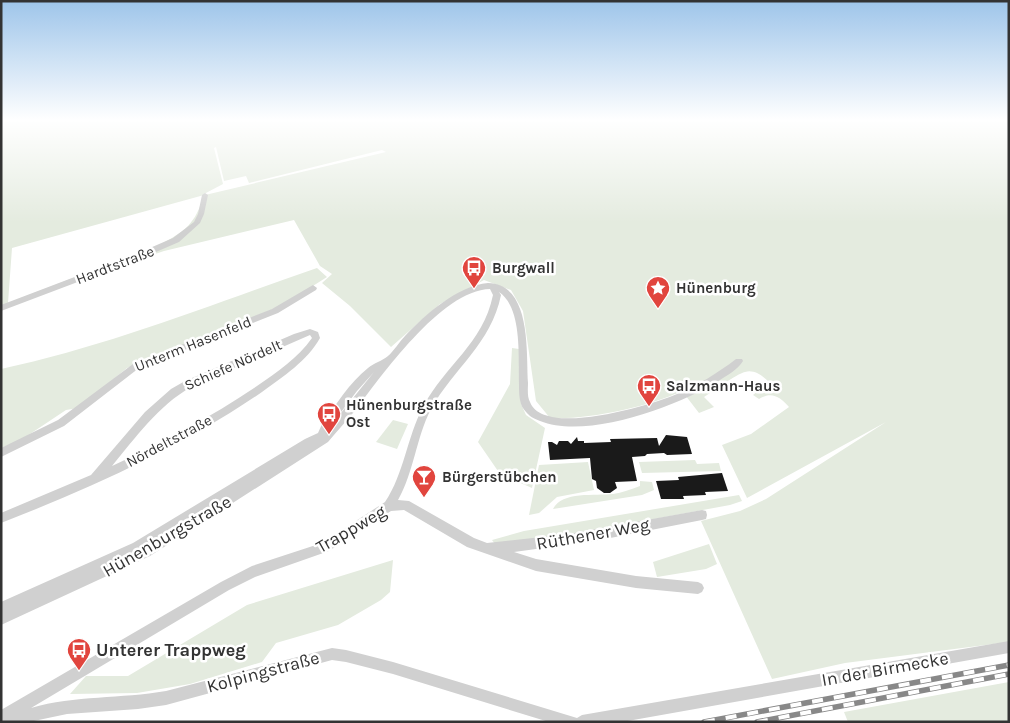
<svg xmlns="http://www.w3.org/2000/svg" width="1010" height="723" viewBox="0 0 1010 723" font-family="Karla,sans-serif">
<style>
.green{fill:#e4ebdf;fill-rule:evenodd}
.building{fill:#1a1a1a}
.lines{fill:none;stroke-linecap:round;stroke-linejoin:round}
.minor{fill:#d0d0d0;fill-rule:evenodd}
.rail-casing{stroke:#888;stroke-width:5.5}
.rail{stroke:#fff;stroke-width:4;stroke-dasharray:11;stroke-linecap:butt}
.labels{text-anchor:middle;stroke-width:5;stroke-linejoin:round;paint-order:stroke}
.street-label{font-size:15px;fill:#333;stroke:#fff}
.poi-label{font-size:15px;font-weight:bold;fill:#333;stroke:#fff;text-anchor:start}
.near-street-label{font-size:18px;fill:#333;stroke:#fff}
.near-poi-label{font-size:18px;font-weight:bold;fill:#333;stroke:#fff;text-anchor:start}
</style>
<rect width="100%" height="100%" fill="#fff"/>
<!-- green -->
<g class="green">
<path d="M1,121h1008v521l-164,21 -73,16 -71,-158 39,-10 26,-12 120,-77 -139,76 -25,-53 29,-11 38,-27c-9,-10 -17,-16 -30,-8l-6,-4 16,-13c-6,-6 -15,-13 -24,-10 -9,2 -31,19 -41,25l10,10 -15,6 -17,-22c-34,16 -95,29 -132,27l-14,-17 -13,-90 -12,-21 -27,-10 -44,24 -49,43 -41,-41 -28,-23 10,-9 -12,-8 -26,-46 -130,31 -163,55zM216,147l8,34 22,-5 3,7 133,-33 4,2 -181,43 -1,-1 19,-10 -9,-36zM204,195c-9,29 -18,36 -45,50l-151,58 4,-55z"/>
<path d="M317,268l10,9 -44,28 -156,63 -49,40 -12,2 -45,30 -20,8v-79c108,-23 212,-65 316,-101z"/>
<polygon points="512,348 519,349 521,404 526,415 545,428 532,488 500,474 478,442 510,384"/>
<polygon points="393,420 408,424 397,449 376,442"/>
<polygon points="695,460 697,464 719,463 721,471 642,473 639,462"/>
<polygon points="588,462 594,490 557,497 539,513 529,515 539,465"/>
<path d="M640,481l12,1 2,8 -12,5 -89,14c9,-18 42,-13 60,-15 9,-1 18,-5 27,-8z"/>
<polygon points="739,495 742,501 730,505 567,535 495,544 492,540 524,531"/>
<polygon points="709,544 717,564 706,569 657,577 653,562"/>
<polygon points="393,560 390,592 381,600 338,625 276,643 262,662 190,684 137,693 70,694 86,676 128,676 247,605"/>
<polygon points="1009,682 1009,722 848,722 844,712"/>
</g>
<!-- building -->
<g class="building">
<polygon points="666,435 687,437 692,454 667,455 664,453 647,454 645,456 632,457 637,481 615,482 617,488 610,493 604,493 597,488 596,481 592,479 590,458 550,460 548,442 552,442 557,445 559,441 568,441 571,444 577,437 578,441 584,441 584,443 611,442 610,439 657,438 659,446"/>
<polygon points="722,473 728,491 705,492 706,495 683,496 684,499 661,499 656,481 679,480 678,477"/>
</g>
<g class="lines">
<!-- minor -->
<g class="minor">
<polygon points="205,193 208,195 204,214 200,223 179,242 149,255 1,311 1,305 143,251 173,238 194,222 198,214 202,195"/>
<path d="M488,283c44,1 38,70 40,100 0,5 -1,14 2,19 14,36 121,3 147,-8 21,-9 41,-21 59,-35h6l1,2c-5,8 -15,14 -23,19 -41,26 -133,60 -180,41 -4,-2 -8,-3 -10,-5 -3,-3 -8,-8 -9,-12 -2,-6 -2,-13 -2,-19 -1,-26 4,-77 -20,-93l2,3c-10,49 -47,73 -70,114 -15,29 -17,63 -33,91l11,1 65,37 13,5 82,-9 133,-24 4,1 1,4 -1,4 -4,1 -107,21 -81,11 22,7 100,17 62,6 4,2 2,4 -2,4 -4,2 -62,-6 -100,-17 -69,-24 -63,-37 -13,1 -62,40 -74,26 -26,13 -198,118c44,-13 90,-9 135,-17l166,-43 14,2 47,12 184,56 5,-3 427,-74v12l-387,69h-73l-156,-48 -47,-12 -14,-2 -166,45 -28,4 -71,5 -38,8h-28v-12l220,-128 31,-16 70,-23 63,-41c19,-28 22,-65 38,-95 22,-42 60,-63 70,-112l-3,-6c-49,1 -109,88 -137,124 -8,10 -17,19 -25,29l-178,114 -149,69v-23l132,-59 172,-104 13,-6 4,-9c14,-19 27,-41 46,-56 6,-5 14,-7 20,-12 6,-5 11,-14 17,-20 21,-22 52,-50 83,-53zM374,372l-42,52 25,-33z"/>
<polygon points="313,285 317,288 316,290 278,313 139,368 64,426 1,457 1,448 58,420 133,364 272,309"/>
<path d="M310,329l8,3 2,6c-13,23 -36,38 -58,54 -80,55 -171,96 -261,131v-10l90,-38 54,-63 26,-23 14,-8 109,-47zM310,335l2,3c-14,20 -35,34 -55,48 -46,31 -95,57 -145,80 24,-29 46,-60 79,-79z"/>
</g>
<!-- rail casing -->
<g class="rail-casing">
<g id="rail">
<polyline points="704,722 1009,665"/>
<polyline points="757,722 1009,674"/>
</g>
</g>
<!-- rail -->
<use href="#rail" class="rail"/>
</g>
<!-- sky -->
<linearGradient id="sky" x2="0" y2="1"><stop stop-color="#9ec5ea"/><stop offset="0.54" stop-color="#fff"/><stop offset="1" stop-color="#fff" stop-opacity="0"/></linearGradient>
<rect width="1010" height="223" fill="url(#sky)"/>
<!-- icons -->
<defs>
<g id="bus-pin" transform="scale(1.25)"><path d="M0 17L-7.5 6A9.5 9.5 0 1 1 7.5 6Z" fill="#e1453e" stroke="#fff"/><path d="M-5-6H5V4H4V6H2V4H-2V6H-4V4H-5ZM-3.5-4V0h7V-4ZM-3.5 1.2v1.5H-2V1.2ZM2 1.2v1.5H3.5V1.2Z" fill="#fff"/></g>
<g id="sight-pin" transform="scale(1.25)"><path d="M0 17L-7.5 6A9.5 9.5 0 1 1 7.5 6Z" fill="#e1453e" stroke="#fff"/><path d="M0-6L1.8-2.2L6-1.7L2.9 1.2L3.7 5.4L0 3.3L-3.7 5.4L-2.9 1.2L-6-1.7L-1.8-2.2Z" fill="#fff"/></g>
<g id="bar-pin" transform="scale(1.25)"><path d="M0 17L-7.5 6A9.5 9.5 0 1 1 7.5 6Z" fill="#e1453e" stroke="#fff"/><path d="M-6-5H6L.8 .8V4.5H3.5V6h-7V4.5H-.8V.8Z" fill="#fff"/></g>
</defs>
<g fill-rule="evenodd">
<use href="#bus-pin" x="474" y="268"/>
<use href="#sight-pin" x="658" y="288"/>
<use href="#bus-pin" x="649" y="386"/>
<use href="#bus-pin" x="329" y="414"/>
<use href="#bar-pin" x="424" y="477"/>
<use href="#bus-pin" x="79" y="650"/>
</g>
<g class="labels">
<!-- street labels -->
<g class="street-label">
<text transform="translate(115 265) rotate(-21)" y="5">Hardtstraße</text>
<text transform="translate(193 344) rotate(-22)" y="5">Unterm Hasenfeld</text>
<text transform="translate(233 365) rotate(-24)" y="5">Schiefe Nördelt</text>
<text transform="translate(169 441) rotate(-28)" y="5">Nördeltstraße</text>
</g>
<!-- poi labels -->
<g class="poi-label">
<text x="492" y="273">Burgwall</text>
<text x="676" y="293">Hünenburg</text>
<text x="666" y="391">Salzmann-Haus</text>
<text x="346" y="410">Hünenburgstraße<tspan x="346" dy="17">Ost</tspan></text>
<text x="442" y="482">Bürgerstübchen</text>
</g>
<!-- near-street labels -->
<g class="near-street-label">
<text transform="translate(351 529) rotate(-30)" y="6">Trappweg</text>
<text transform="translate(593 534) rotate(-10)" y="6">Rüthener Weg</text>
<text transform="translate(167 536) rotate(-30)" y="6">Hünenburgstraße</text>
<text transform="translate(885 669) rotate(-10)" y="6">In der Birmecke</text>
<text transform="translate(263 672) rotate(-15)" y="6">Kolpingstraße</text>
</g>
<!-- near-poi labels -->
<g class="near-poi-label">
<text x="96" y="656">Unterer Trappweg</text>
</g>
</g>
<!-- border -->
<rect width="1010" height="723" fill="none" stroke="#333333" stroke-width="5"/>
</svg>
